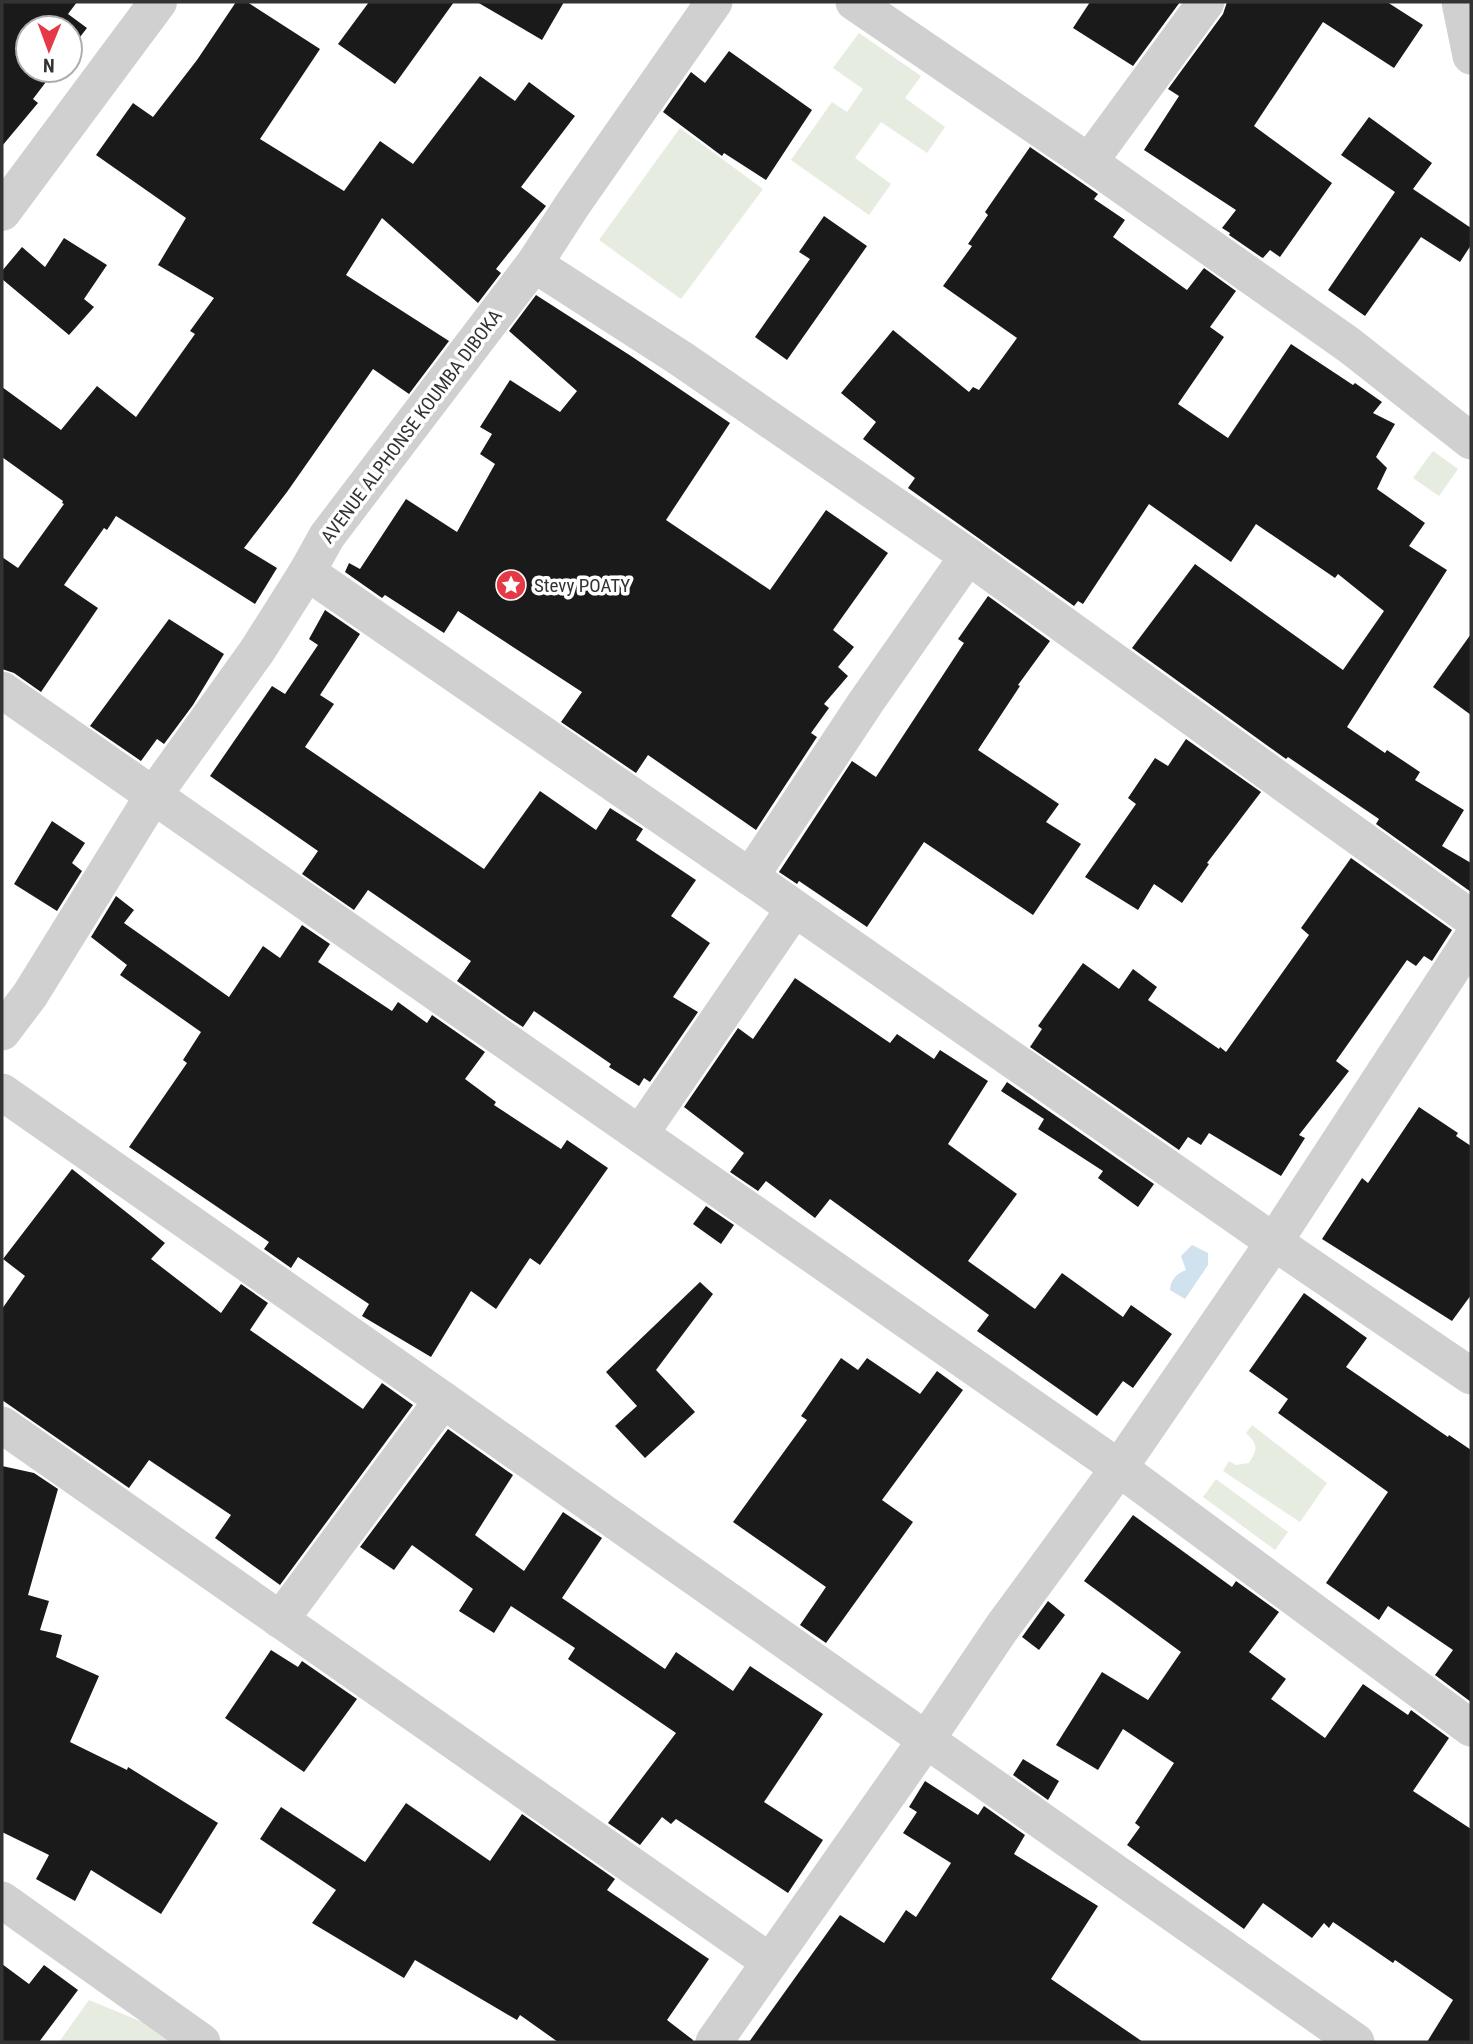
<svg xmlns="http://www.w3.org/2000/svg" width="1473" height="2044" viewBox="0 0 1473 2044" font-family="'Roboto Condensed',sans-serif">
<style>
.green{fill:#e6ecdf}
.water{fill:#cfe2ee}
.building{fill:#1a1a1a}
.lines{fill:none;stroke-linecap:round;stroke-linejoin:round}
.minor{stroke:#d0d0d0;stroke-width:37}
.tertiary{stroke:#d0d0d0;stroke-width:38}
.labels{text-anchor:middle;stroke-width:7;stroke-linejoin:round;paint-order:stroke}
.street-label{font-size:19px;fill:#333;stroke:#fff}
.poi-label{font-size:19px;fill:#333;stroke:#fff;text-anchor:start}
</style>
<rect width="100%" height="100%" fill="#fff"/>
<!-- green -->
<g class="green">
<polygon points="859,33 921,76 905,98 945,127 927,153 881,122 855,158 891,184 869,215 791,160 832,102 847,112 863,89 833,68"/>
<polygon points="680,128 763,189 681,299 599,240"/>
<polygon points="1433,451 1458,469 1439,496 1413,478"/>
<path d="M1252,1425l75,58 -27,39 -77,-51 6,-10 7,4 13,-2c9,-15 9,-18 -3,-30z"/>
<polygon points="1216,1479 1288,1532 1275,1550 1203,1497"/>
<polygon points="89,2000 176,2036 173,2042 59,2042"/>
</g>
<!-- water -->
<path class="water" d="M1192,1245l16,8v12l-23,34 -15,-9c1,-11 6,-16 16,-20l-5,-14z"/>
<!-- building -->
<g class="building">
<polygon points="2,2 77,2 68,14 87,28 70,50 70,28 28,28 28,70 55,70 33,99 38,103 2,146"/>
<polygon points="236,2 247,2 320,49 260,139 344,191 380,141 413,164 480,76 515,101 529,82 575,116 521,187 546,206 496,269 501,273 478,303 382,218 346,275 449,341 409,394 373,369 287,492 244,548 277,568 255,604 116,516 107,530 104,528 64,585 98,608 41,692 14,673 2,669 2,557 18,568 64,504 62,503 63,501 2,457 2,387 61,430 97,386 136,417 195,334 190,331 214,298 158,265 186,218 96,155 133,103 153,117 197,60"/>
<polygon points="369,2 454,2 395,84 338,44"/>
<polygon points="477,2 564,2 542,40"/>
<polygon points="1090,2 1180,2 1133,66 1073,28"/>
<polygon points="1227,2 1387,2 1423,25 1394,68 1323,22 1254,126 1332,183 1280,257 1270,250 1263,258 1261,257 1229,235 1230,233 1222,228 1236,210 1144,150 1179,96 1168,89 1223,14"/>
<polygon points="729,51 812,110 766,180 724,153 722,156 663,112 691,72 705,83"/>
<polygon points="1369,117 1432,163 1413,189 1471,228 1471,245 1460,262 1421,237 1365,316 1328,290 1395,192 1341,155"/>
<polygon points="1030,147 1098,194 1094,199 1125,220 1113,237 1187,290 1204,268 1236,291 1210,327 1224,337 1178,404 1228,438 1291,344 1353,385 1355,383 1382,402 1373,413 1395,424 1376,457 1387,468 1377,489 1425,523 1409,546 1447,570 1347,727 1385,753 1387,750 1420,772 1415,780 1464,810 1442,846 1471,863 1471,892 1376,824 1379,819 1288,757 1286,759 1132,648 1195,564 1343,670 1384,611 1338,574 1335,578 1256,524 1231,562 1149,504 1083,604 1078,601 1074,606 908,488 915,478 863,439 876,422 841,393 893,330 969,392 973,387 979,390 1017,338 943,286 972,246 968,244 988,215 985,212"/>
<polygon points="824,216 867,246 787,360 755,337 810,259 799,252"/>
<polygon points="64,238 107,265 84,299 94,307 69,335 2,279 2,271 22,247 45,267"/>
<polygon points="536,295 631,356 730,423 666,520 770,590 826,510 888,553 833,630 854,647 838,667 848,676 824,704 829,708 811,733 817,737 756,830 648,755 636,773 561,722 582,692 458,611 444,633 385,595 382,598 345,572 349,563 360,569 406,499 457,532 495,464 480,454 492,434 480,427 510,380 560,412 577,391 509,331"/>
<polygon points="988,596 1050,641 1018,685 1020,686 978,750 1059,804 1046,822 1081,844 1033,915 924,842 867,927 799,881 797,884 779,872 852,761 876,777 964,643 958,639"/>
<polygon points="325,610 360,634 320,695 334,704 305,747 484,869 540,791 596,830 610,808 643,829 636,840 696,880 671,916 710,943 673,997 698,1012 650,1082 644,1078 639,1086 609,1067 611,1064 534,1011 523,1027 509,1018 457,981 471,961 368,890 354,910 302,874 318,851 210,776 272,686 285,694 318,645 309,639"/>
<polygon points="169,619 224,654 193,705 164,744 157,739 141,761 90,726"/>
<polygon points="1471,634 1471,715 1433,687"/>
<polygon points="1186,739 1261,792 1207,863 1209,864 1182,903 1154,884 1138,910 1085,877 1136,804 1128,798 1155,758 1168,766"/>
<polygon points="52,821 85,843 72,863 82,871 57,911 14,884"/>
<polygon points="1351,858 1452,930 1432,961 1424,956 1416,966 1407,960 1336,1061 1349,1071 1299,1135 1305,1138 1281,1176 1209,1133 1201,1145 1188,1137 1179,1150 1030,1047 1042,1029 1038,1026 1083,963 1119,989 1133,969 1157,987 1148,1000 1219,1049 1220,1047 1226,1052 1309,935 1301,928"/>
<polygon points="116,896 134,910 124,923 229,997 263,946 280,958 302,925 330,944 318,962 392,1011 398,1002 427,1023 432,1015 485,1052 465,1079 496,1102 494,1105 561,1149 567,1140 608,1168 540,1265 530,1258 496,1309 471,1291 431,1357 362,1316 369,1304 298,1257 291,1268 264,1249 269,1242 129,1147 187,1063 183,1060 201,1032 120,975 127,965 91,937"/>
<polygon points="795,978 890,1043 897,1034 934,1059 940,1050 988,1081 948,1144 1017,1194 968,1261 1035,1309 1062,1273 1123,1317 1131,1305 1172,1334 1133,1388 1123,1381 1097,1416 977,1331 989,1315 830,1199 815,1218 766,1181 758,1191 730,1172 744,1153 684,1107 738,1028 753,1039"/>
<polygon points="1007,1082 1154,1184 1138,1207 1098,1178 1103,1171 1038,1129 1044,1119 1001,1091"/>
<polygon points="1419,1107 1458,1133 1456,1136 1471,1146 1471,1295 1452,1321 1322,1239 1362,1178 1368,1183"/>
<polygon points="72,1169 165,1243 151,1259 221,1313 241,1284 268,1303 250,1330 363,1409 382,1383 413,1405 280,1585 215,1538 231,1515 149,1460 129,1488 2,1400 2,1309 25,1276 3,1259"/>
<polygon points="706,1206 734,1225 721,1244 693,1224"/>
<polygon points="700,1282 713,1294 656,1370 695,1412 645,1458 615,1426 637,1406 606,1372"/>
<polygon points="1304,1293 1367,1338 1346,1367 1448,1437 1449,1435 1471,1450 1471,1702 1435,1675 1453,1650 1388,1606 1379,1620 1326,1583 1388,1492 1278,1413 1288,1399 1249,1371"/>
<polygon points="841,1358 858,1370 867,1358 920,1394 937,1371 963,1390 882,1500 913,1522 826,1643 800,1625 826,1587 733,1522 807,1420 801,1416"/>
<polygon points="448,1429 513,1475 475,1535 524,1571 563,1512 602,1538 562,1598 665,1669 676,1652 733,1691 750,1666 823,1714 764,1802 823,1840 788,1893 676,1819 671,1824 662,1817 640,1845 608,1823 676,1733 568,1659 575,1648 511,1606 494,1633 459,1611 473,1589 412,1545 394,1570 360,1547"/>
<polygon points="2,1466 34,1473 58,1489 28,1595 49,1601 40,1630 62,1635 56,1657 99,1676 70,1742 127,1770 128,1767 218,1823 161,1914 91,1870 75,1901 36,1879 49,1855 2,1832"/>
<polygon points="1133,1515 1232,1587 1236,1581 1279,1612 1249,1652 1286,1679 1271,1699 1325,1738 1363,1684 1408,1715 1411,1710 1449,1738 1413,1791 1471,1829 1471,2042 1427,2042 1453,2000 1395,1960 1393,1963 1333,1922 1329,1928 1324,1923 1312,1938 1263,1903 1244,1929 1127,1845 1140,1827 1135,1823 1174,1763 1123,1729 1098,1770 1056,1745 1102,1672 1148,1700 1181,1652 1084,1581"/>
<polygon points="1048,1601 1065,1615 1039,1650 1022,1637"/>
<polygon points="271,1650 298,1667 302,1661 357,1699 304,1772 225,1718"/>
<polygon points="1023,1759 1059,1781 1048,1800 1013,1775"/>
<polygon points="925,1781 978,1815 984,1806 1025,1835 1014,1854 1098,1906 1051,1979 1143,2042 749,2042 840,1915 884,1943 906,1910 916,1917 951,1863 903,1833 917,1812 909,1807"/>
<polygon points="406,1803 490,1861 522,1814 615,1879 607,1890 709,1959 667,2020 693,2040 693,2042 558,2042 520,2015 517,2020 415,1960 404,1978 312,1923 336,1890 260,1839 281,1807 365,1862"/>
<polygon points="2,1964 29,1984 44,1965 78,1990 39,2042 2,2042"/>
</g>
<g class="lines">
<!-- minor -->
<g class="minor">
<polyline points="854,2 1089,162 1206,2"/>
<polyline points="1460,2 1471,56"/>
<polyline points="1089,162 1349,345 1471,441"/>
<polyline points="534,264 680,358 968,556 1471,918"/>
<polyline points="307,572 750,877 1274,1242 1471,1376"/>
<polyline points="2,690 1119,1468 1471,1728"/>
<polyline points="750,877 866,702 968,556"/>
<polyline points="2,1032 30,995 153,796 257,651 307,572 327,536 534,264 573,204 714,2"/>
<polyline points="2,1092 443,1400 1356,2042"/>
<polyline points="640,1134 794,909"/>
<polyline points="2,1425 770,1962"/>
<polyline points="280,1620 443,1400"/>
<polyline points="2,1900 202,2042"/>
<polyline points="714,2042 926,1740 1001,1629 1119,1468 1274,1242 1471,940"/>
</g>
<!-- tertiary -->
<polyline class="tertiary" points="2,212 158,2"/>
</g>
<!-- icons -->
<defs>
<g id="sight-disc" transform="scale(1.575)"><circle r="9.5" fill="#e63946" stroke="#fff"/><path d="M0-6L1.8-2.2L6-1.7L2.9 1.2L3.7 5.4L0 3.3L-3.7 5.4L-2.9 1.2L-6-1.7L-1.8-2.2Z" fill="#fff"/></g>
</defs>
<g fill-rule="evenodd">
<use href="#sight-disc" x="511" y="585"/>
</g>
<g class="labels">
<!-- street labels -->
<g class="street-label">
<text transform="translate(411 426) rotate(-53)" y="7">AVENUE ALPHONSE KOUMBA DIBOKA</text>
</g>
<!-- poi labels -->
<g class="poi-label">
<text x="534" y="592">Stevy POATY</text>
</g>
</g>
<!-- border -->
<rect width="1473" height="2044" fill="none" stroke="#333333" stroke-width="7"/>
<!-- north arrow -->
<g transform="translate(49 49) rotate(181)"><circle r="33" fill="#ffffff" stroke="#adadad" stroke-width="2"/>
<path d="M0-5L12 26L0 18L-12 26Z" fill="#e63946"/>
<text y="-10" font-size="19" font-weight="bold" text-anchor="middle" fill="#333333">N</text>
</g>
</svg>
